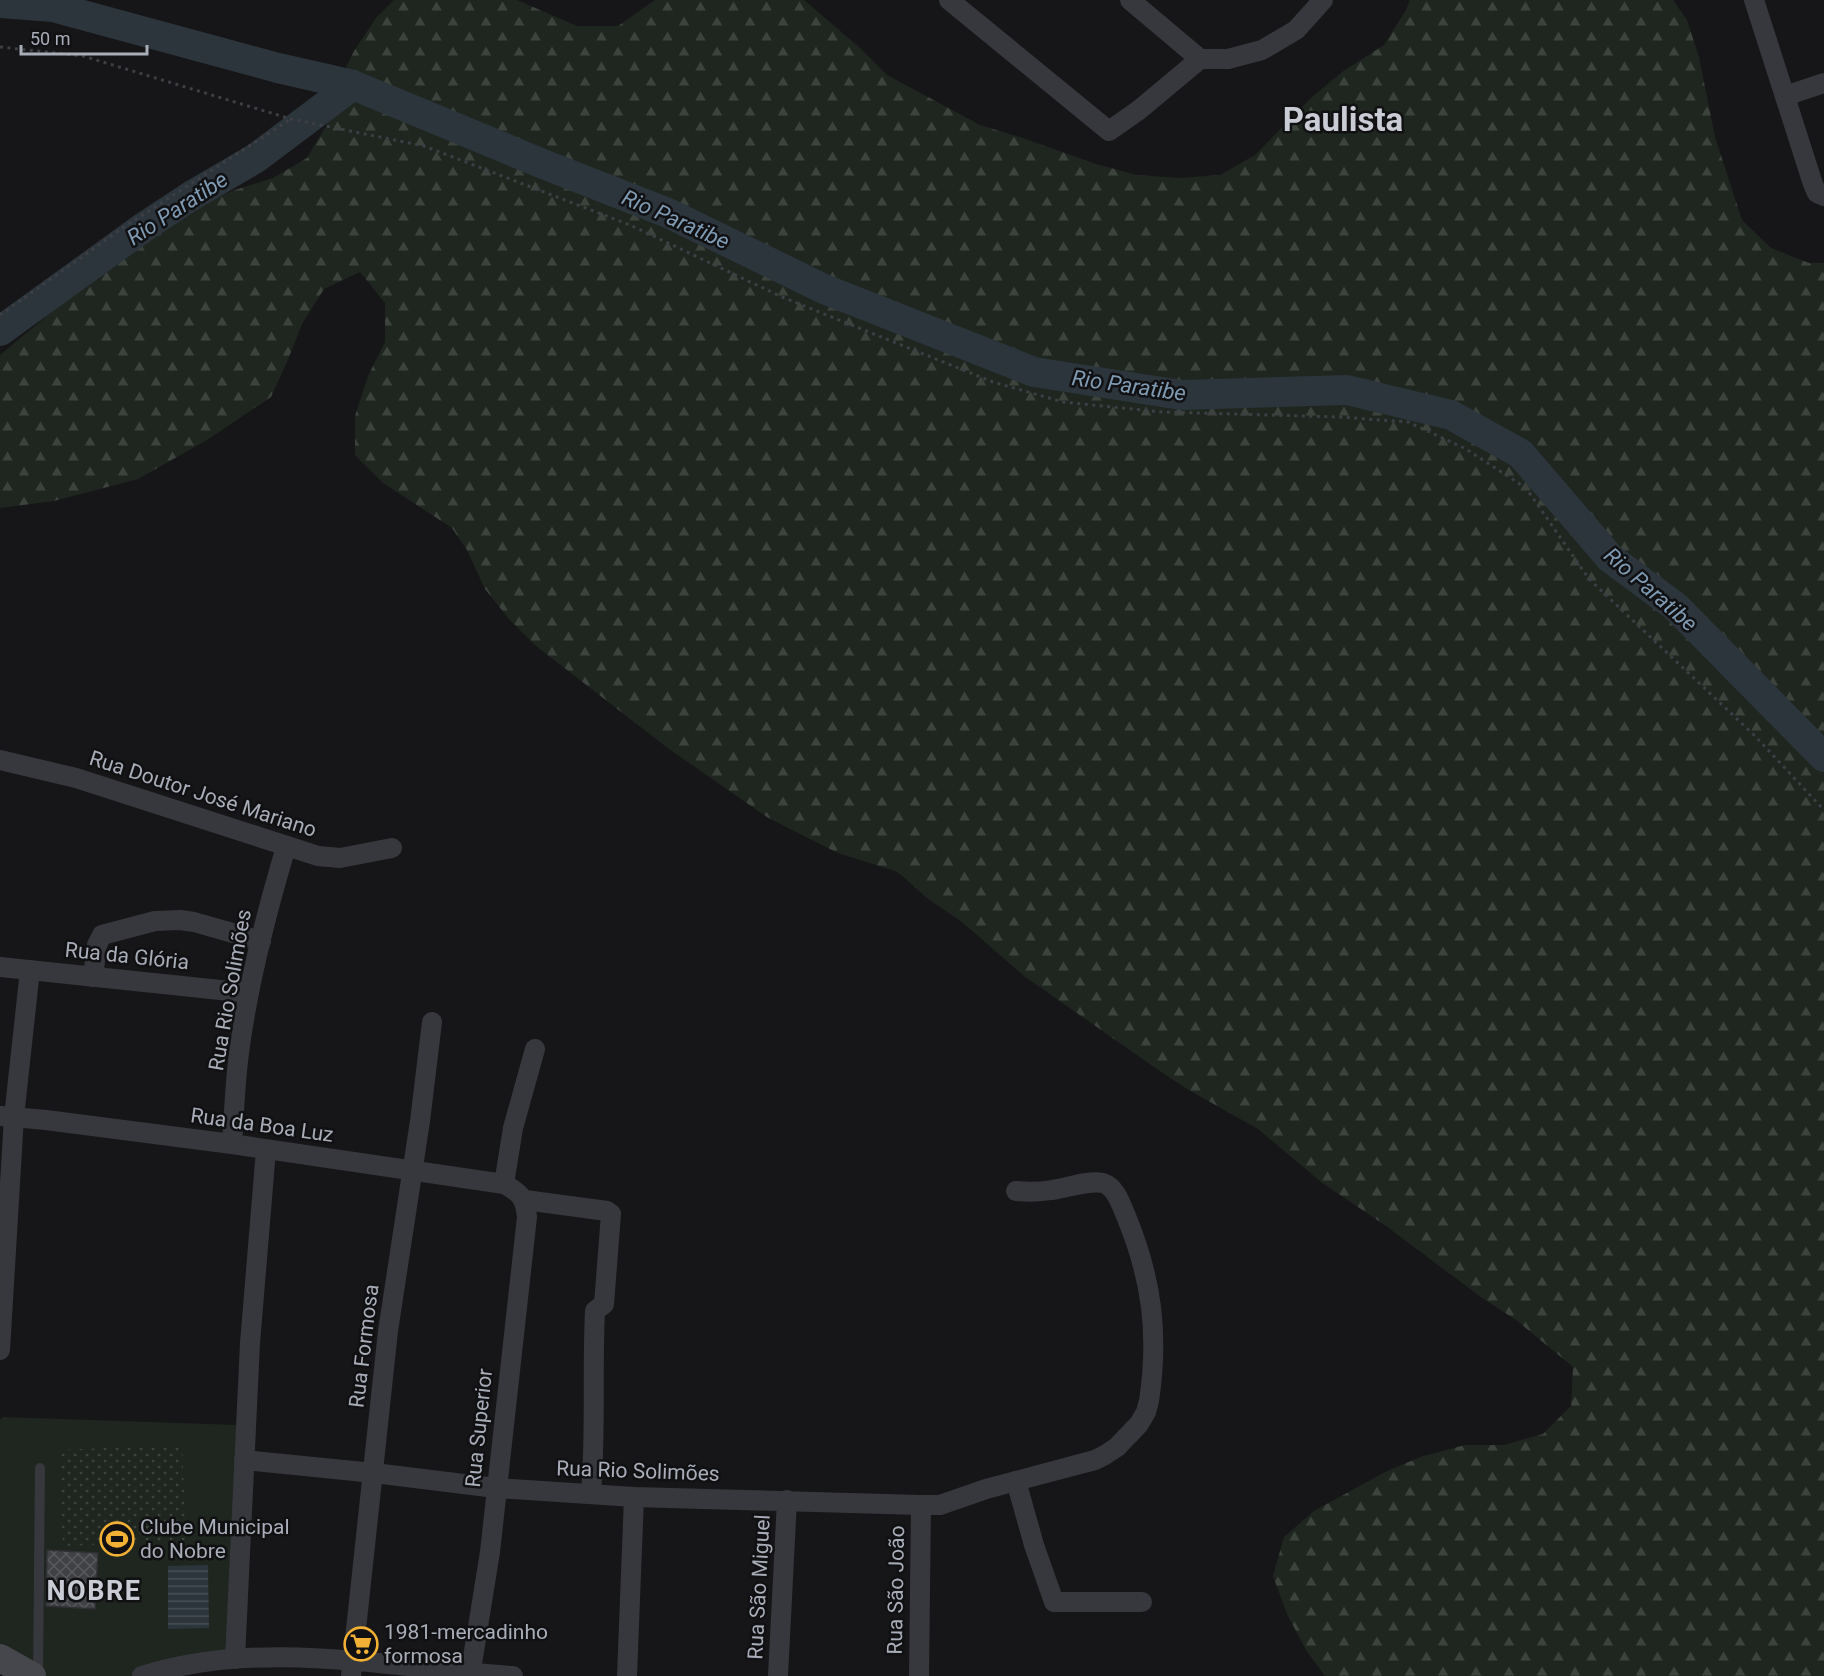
<svg xmlns="http://www.w3.org/2000/svg" width="1824" height="1676" viewBox="0 0 1824 1676" font-family="Roboto,sans-serif">
<style>
.grass{fill:#1e261f}
.forest{fill:url(#forest-firs)}
.park{fill:url(#park-dots)}
.water{fill:url(#water-rules)}
.lines{fill:none;stroke-linecap:round;stroke-linejoin:round}
.river{stroke:#2c353c;stroke-width:30}
.building{fill:url(#building-cross-hatch);stroke:#303034;stroke-width:1.5}
.path{stroke:#3d3f44;stroke-width:3;stroke-dasharray:3 4.5;stroke-linecap:butt}
.service{stroke:#37383d;stroke-width:10}
.minor{stroke:#37383d;stroke-width:20}
.secondary{stroke:#45474d;stroke-width:28}
.labels{text-anchor:middle;stroke-width:5;stroke-linejoin:round;paint-order:stroke}
.street-label{font-size:21px;fill:#a8adb8;stroke:#111113}
.poi-label{font-size:21px;fill:#a8adb8;stroke:#111113;text-anchor:start}
.water-label{font-size:22px;font-style:italic;fill:#7f9bb3;stroke:#111113}
.district-label{font-size:27px;font-weight:bold;letter-spacing:1.5px;fill:#c9ccd4;stroke:#111113}
.town-label{font-size:33px;font-weight:bold;fill:#c9ccd4;stroke:#111113}
</style>
<defs>
<pattern id="forest-firs" width="22" height="20" patternUnits="userSpaceOnUse" patternTransform="scale(1.5)"><rect width="22" height="20" fill="#1e261f"/><path d="M5 1l3.5 6h-7zM16 11l3.5 6h-7z" fill="#3c433d"/></pattern>
<pattern id="park-dots" width="8" height="8" patternUnits="userSpaceOnUse" patternTransform="scale(1.5)"><rect width="8" height="8" fill="#1e261f"/><path d="M2 2h.1M6 6h.1" fill="none" stroke="#3c433d" stroke-width="1.8" stroke-linecap="round"/></pattern>
<pattern id="water-rules" width="6" height="5" patternUnits="userSpaceOnUse" patternTransform="scale(1.5)"><rect width="6" height="5" fill="#2c353c"/><path d="M0 2.5h6" fill="none" stroke="#485056"/></pattern>
<pattern id="building-cross-hatch" width="8" height="8" patternUnits="userSpaceOnUse" patternTransform="scale(1.5)"><rect width="8" height="8" fill="#404145"/><path d="M0 0l8 8M0 8l8-8" fill="none" stroke="#595a5e"/></pattern>
</defs>
<rect width="100%" height="100%" fill="#161618"/>
<!-- grass -->
<polygon class="grass" points="3,1417 238,1425 230,1654 133,1676 38,1676 0,1652 0,1420"/>
<!-- forest -->
<polygon class="forest" points="394,0 517,0 577,26 618,26 655,0 804,0 859,47 887,75 980,125 1020,137 1096,164 1137,175 1179,178 1220,175 1255,155 1311,98 1342,72 1384,45 1406,10 1410,0 1673,0 1687,20 1699,57 1715,137 1742,220 1771,248 1809,263 1824,263 1824,1676 1325,1676 1306,1650 1287,1614 1273,1576 1284,1537 1314,1511 1387,1471 1423,1456 1465,1445 1504,1445 1543,1434 1571,1406 1573,1367 1516,1320 1481,1297 1386,1226 1321,1182 1258,1129 1187,1089 1154,1067 1024,976 962,922 927,898 898,872 838,853 802,835 767,817 669,749 536,646 509,619 485,589 467,550 452,528 383,483 355,455 355,416 368,376 385,342 385,303 360,272 324,289 302,324 287,362 271,397 207,440 138,479 54,501 0,508 0,355 71,296 170,224 203,203 235,190 273,178 307,158 327,124 337,86 354,51 376,18"/>
<!-- park -->
<polygon class="park" points="182,1445 186,1541 63,1546 59,1450"/>
<!-- water -->
<polygon class="water" points="208,1565 209,1628 168,1629 168,1566"/>
<g class="lines">
<!-- river -->
<g class="river">
<polyline points="0,3 53,7 278,68 353,85 543,164 668,213 824,289 1034,372 1181,395 1347,390 1451,415 1521,454 1610,558 1676,607 1824,757"/>
<polyline points="0,331 144,227 191,196 256,158 353,85"/>
</g>
</g>
<!-- building -->
<polygon class="building" points="47,1550 98,1553 95,1609 46,1606"/>
<g class="lines">
<!-- path -->
<g class="path">
<polyline points="0,47 83,56 291,119 424,146 630,225 782,297 993,382 1063,402 1163,412 1339,417 1408,422 1466,449 1526,488 1589,579 1754,735 1824,810"/>
<polyline points="0,315 127,225 291,119"/>
</g>
<!-- service -->
<polyline class="service" points="38,1676 40,1468"/>
<!-- minor -->
<g class="minor">
<polyline points="949,0 1109,131 1139,110 1200,59 1228,59 1262,50 1296,30 1323,0"/>
<polyline points="1130,0 1200,59"/>
<polyline points="1754,0 1813,184 1817,193 1824,196"/>
<polyline points="1785,96 1824,83"/>
<polyline points="0,760 76,778 318,856 340,858 392,848"/>
<polyline points="0,967 249,993"/>
<polyline points="93,977 97,945 102,935 155,921 180,920 194,922 261,941"/>
<path d="M0,1116l46,4 186,24 272,40c17,9 21,14 23,33l-37,335 -20,124"/>
<path d="M232,1144c2,-30 3,-61 7,-91 9,-70 27,-139 47,-206"/>
<polyline points="504,1184 513,1128 535,1049"/>
<path d="M525,1200l82,11 4,3 -7,90 -9,7c-3,61 1,122 -4,183"/>
<polyline points="0,1350 14,1117 30,970"/>
<path d="M244,1460l130,13 122,15 138,9 287,8h19l46,-16 109,-29 10,-5 12,-8 22,-23 7,-12 3,-11c10,-67 3,-122 -23,-185 -5,-11 -10,-29 -23,-33 -16,-3 -35,5 -51,7 -12,2 -24,2 -36,1"/>
<polyline points="1016,1481 1034,1545 1054,1602 1142,1602"/>
<polyline points="235,1659 250,1343 266,1150"/>
<path d="M142,1676c121,-38 248,-8 371,0"/>
<polyline points="351,1676 388,1331 420,1121 432,1022"/>
<polyline points="627,1676 634,1497"/>
<polyline points="778,1676 787,1500"/>
<polyline points="919,1676 921,1505"/>
</g>
<!-- secondary -->
<polyline class="secondary" points="0,1658 32,1676"/>
</g>
<!-- icons -->
<defs>
<g id="stadium-ring" transform="scale(1.725)"><circle r="9.5" fill="#111113" stroke="#f2b134" stroke-width="1.5"/><path d="M0-5a6.5 5 0 1 0 0 10a6.5 5 0 1 0 0-10ZM-3.5-1.8h7v3.6h-7Z" fill="#f2b134"/></g>
<g id="supermarket-ring" transform="scale(1.725)"><circle r="9.5" fill="#111113" stroke="#f2b134" stroke-width="1.5"/><path d="M-6-5.5h2.5l.6 2H6L4.5 2H-2.5L-4.4-4H-6ZM-1.5 3.2a1.3 1.3 0 1 0 .1 0ZM3 3.2a1.3 1.3 0 1 0 .1 0Z" fill="#f2b134"/></g>
</defs>
<g fill-rule="evenodd">
<use href="#stadium-ring" x="117" y="1539"/>
<use href="#supermarket-ring" x="361" y="1644"/>
</g>
<g class="labels">
<!-- street labels -->
<g class="street-label">
<text transform="translate(203 794) rotate(18)" y="7">Rua Doutor José Mariano</text>
<text transform="translate(127 956) rotate(6)" y="7">Rua da Glória</text>
<text transform="translate(230 990) rotate(-80)" y="7">Rua Rio Solimões</text>
<text transform="translate(262 1125) rotate(8)" y="7">Rua da Boa Luz</text>
<text transform="translate(364 1346) rotate(-83)" y="7">Rua Formosa</text>
<text transform="translate(479 1428) rotate(-84)" y="7">Rua Superior</text>
<text transform="translate(638 1471) rotate(2)" y="7">Rua Rio Solimões</text>
<text transform="translate(759 1587) rotate(-87)" y="7">Rua São Miguel</text>
<text transform="translate(896 1590) rotate(-89)" y="7">Rua São João</text>
</g>
<!-- poi labels -->
<g class="poi-label">
<text x="140" y="1534">Clube Municipal<tspan x="140" dy="24">do Nobre</tspan></text>
<text x="384" y="1639">1981-mercadinho<tspan x="384" dy="24">formosa</tspan></text>
</g>
<!-- water labels -->
<g class="water-label">
<text transform="translate(177 208) rotate(-33)" y="8">Rio Paratibe</text>
<text transform="translate(676 219) rotate(24)" y="8">Rio Paratibe</text>
<text transform="translate(1129 385) rotate(8)" y="8">Rio Paratibe</text>
<text transform="translate(1651 589) rotate(41)" y="8">Rio Paratibe</text>
</g>
<!-- district labels -->
<g class="district-label">
<text x="94" y="1600">NOBRE</text>
</g>
<!-- town labels -->
<g class="town-label">
<text x="1343" y="131">Paulista</text>
</g>
</g>
<!-- scale -->
<path d="M21 45v9h126v-9" fill="none" stroke="#a8adb8" stroke-width="3"/>
<text x="30" y="45" font-size="18" fill="#a8adb8" stroke="#111113" stroke-width="4.5" paint-order="stroke">50 m</text>
</svg>
